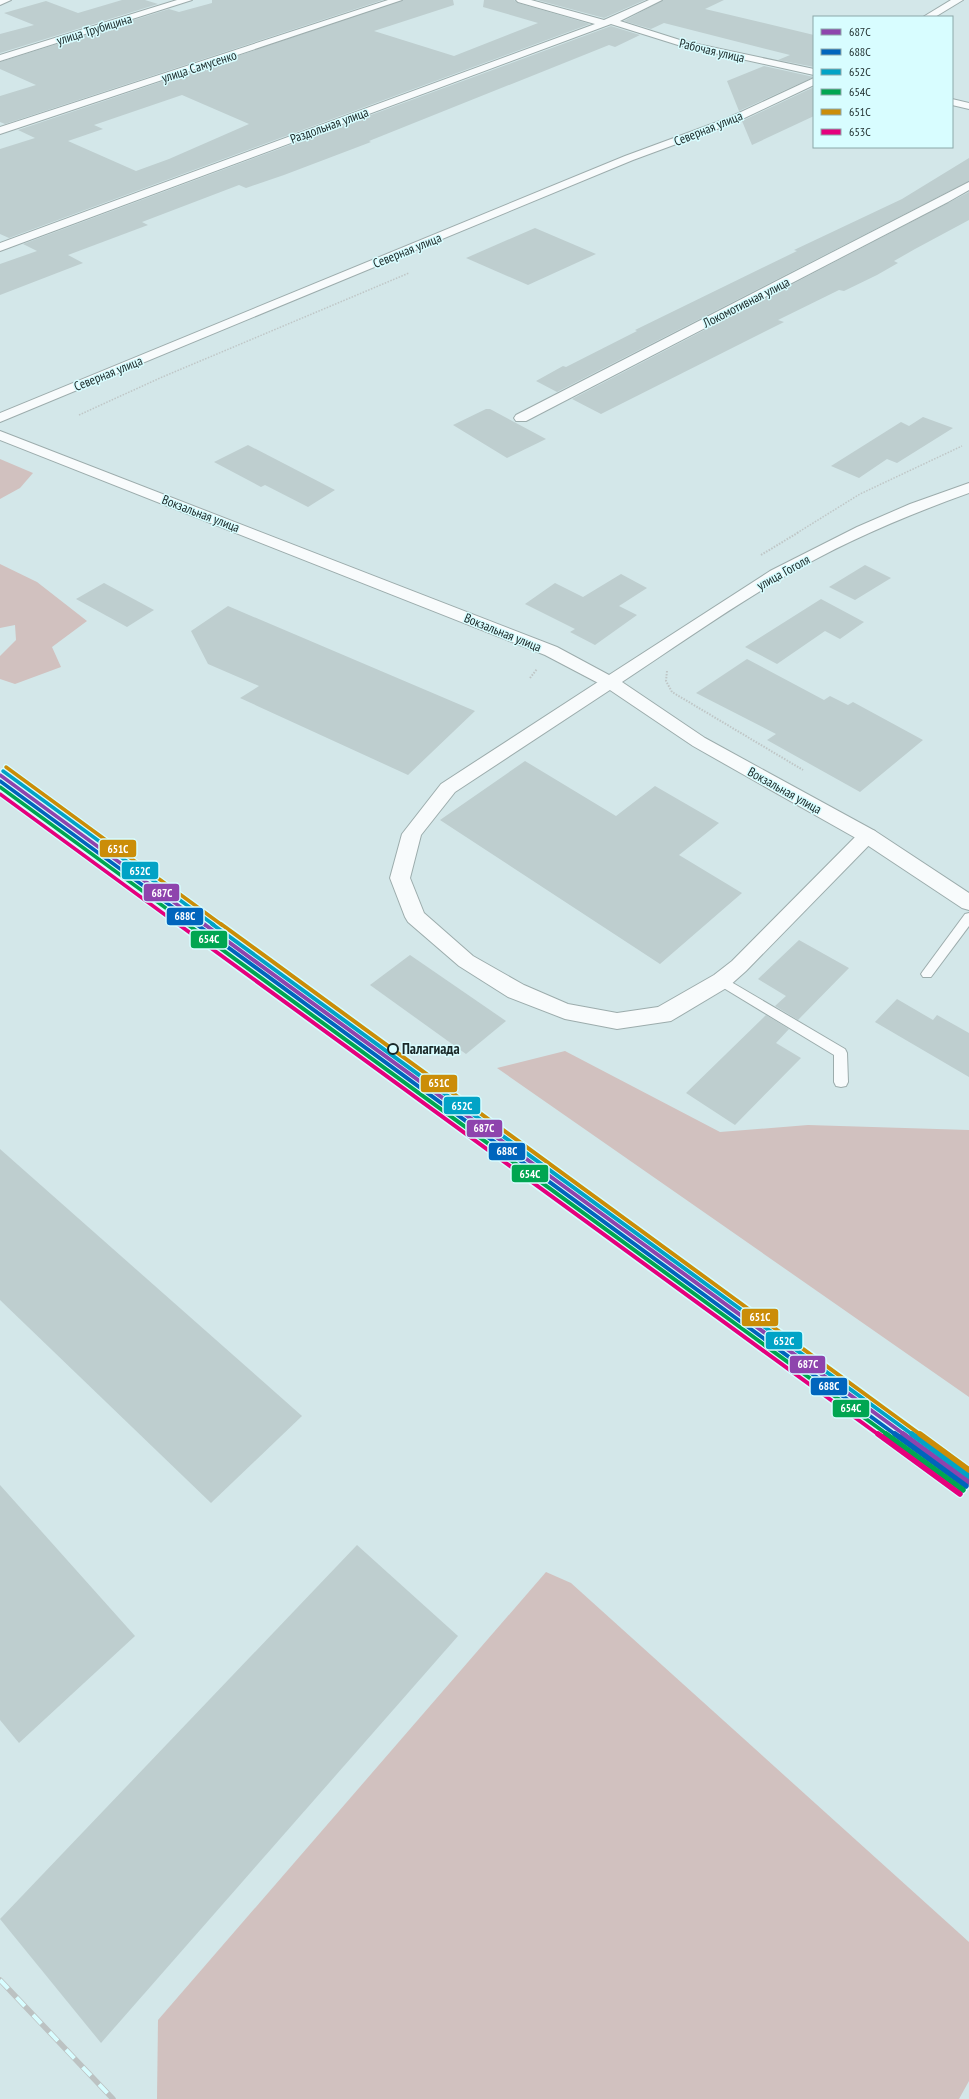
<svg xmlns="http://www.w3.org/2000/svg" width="969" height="2099" viewBox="0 0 969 2099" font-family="'PT Sans Narrow',sans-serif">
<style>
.forest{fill:#d1c1bf}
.building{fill:#bececf;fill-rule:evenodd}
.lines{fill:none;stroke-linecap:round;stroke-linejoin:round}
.service-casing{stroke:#9cacac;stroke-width:2}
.minor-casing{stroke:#9cacac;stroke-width:2}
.secondary-casing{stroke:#9cacac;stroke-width:2}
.path-far1{stroke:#bfc6c6;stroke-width:1.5;stroke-dasharray:1.5 1.5;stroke-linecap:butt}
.path{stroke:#bfc6c6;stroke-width:2;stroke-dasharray:1.5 1.5;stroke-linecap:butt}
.service{fill:#f8fbfc;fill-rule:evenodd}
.minor{fill:#f8fbfc;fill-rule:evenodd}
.secondary{fill:#f8fbfc;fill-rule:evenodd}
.rail-casing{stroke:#bcc2c2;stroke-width:5.5}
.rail{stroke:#d8fdff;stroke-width:4;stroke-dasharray:12;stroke-linecap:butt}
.rail-1-far2-casing{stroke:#d8fdff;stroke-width:6}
.rail-1-far1-casing{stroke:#d8fdff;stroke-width:7}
.rail-1-casing{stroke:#d8fdff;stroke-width:8}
.rail-2-far2-casing{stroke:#d8fdff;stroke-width:6}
.rail-2-far1-casing{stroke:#d8fdff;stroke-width:7}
.rail-2-casing{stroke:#d8fdff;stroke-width:8}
.rail-3-far2-casing{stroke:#d8fdff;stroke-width:6}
.rail-3-far1-casing{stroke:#d8fdff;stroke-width:7}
.rail-3-casing{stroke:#d8fdff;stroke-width:8}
.rail-4-far2-casing{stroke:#d8fdff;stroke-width:6}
.rail-4-far1-casing{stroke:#d8fdff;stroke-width:7}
.rail-4-casing{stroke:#d8fdff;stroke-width:8}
.rail-5-far2-casing{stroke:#d8fdff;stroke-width:6}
.rail-5-far1-casing{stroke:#d8fdff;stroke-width:7}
.rail-5-casing{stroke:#d8fdff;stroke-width:8}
.rail-6-far2-casing{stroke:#d8fdff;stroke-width:6}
.rail-6-far1-casing{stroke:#d8fdff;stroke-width:7}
.rail-6-casing{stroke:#d8fdff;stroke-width:8}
.rail-1-far2{stroke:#8e44ad;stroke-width:3.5}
.rail-1-far1{stroke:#8e44ad;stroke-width:4}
.rail-1{stroke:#8e44ad;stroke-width:5.5}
.rail-2-far2{stroke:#0065bd;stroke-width:3.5}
.rail-2-far1{stroke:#0065bd;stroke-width:4}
.rail-2{stroke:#0065bd;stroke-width:5.5}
.rail-3-far2{stroke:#01a3c6;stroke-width:3.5}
.rail-3-far1{stroke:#01a3c6;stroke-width:4}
.rail-3{stroke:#01a3c6;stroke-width:5.5}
.rail-4-far2{stroke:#00a651;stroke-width:3.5}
.rail-4-far1{stroke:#00a651;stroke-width:4}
.rail-4{stroke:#00a651;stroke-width:5.5}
.rail-5-far2{stroke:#cb8d08;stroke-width:3.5}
.rail-5-far1{stroke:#cb8d08;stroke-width:4}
.rail-5{stroke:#cb8d08;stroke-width:5.5}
.rail-6-far2{stroke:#e5007d;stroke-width:3.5}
.rail-6-far1{stroke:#e5007d;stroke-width:4}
.rail-6{stroke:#e5007d;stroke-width:5.5}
.stop-dot{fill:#d8fdff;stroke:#1a2828;stroke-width:2}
.labels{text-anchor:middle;stroke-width:3;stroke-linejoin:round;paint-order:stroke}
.far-street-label{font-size:13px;fill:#1a2828;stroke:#d8fdff}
.stop-label{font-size:15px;font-weight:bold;fill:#1a2828;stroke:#d8fdff;text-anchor:start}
.line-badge{stroke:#d8fdff;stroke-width:1.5}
.badge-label{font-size:11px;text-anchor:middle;font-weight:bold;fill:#fff}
</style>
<rect width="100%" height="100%" fill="#d3e7e9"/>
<!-- forest -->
<g class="forest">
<polygon points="0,459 33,473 20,488 0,499"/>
<polygon points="0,564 37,582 87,621 52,647 61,667 15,684 0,679 0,656 16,640 15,625 0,628"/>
<polygon points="565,1051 720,1132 808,1125 969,1130 969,1397 497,1068"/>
<polygon points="546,1572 571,1583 969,1942 969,2081 959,2099 157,2099 158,2020"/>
</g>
<!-- building -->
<g class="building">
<polygon points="122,0 145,0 158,4 0,53 0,34 34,25 4,13 46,1 78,13"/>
<polygon points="212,0 383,0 5,124 0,122 0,96 36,85 0,69 0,62 169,9 179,12 212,3"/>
<path d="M403,0h50l1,5 -80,26 80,25 84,-33 -55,-16 1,-7h30l4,3 72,21 -581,214 -9,-4v-85l35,-11 -17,-8zM182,95l67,29 -80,35 -33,12 -68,-30 35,-12 -9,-4z"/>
<polygon points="537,0 645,0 604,18"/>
<polygon points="663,0 724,0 705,9 814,35 814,67 778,60 790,55 664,23 651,29 624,21"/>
<polygon points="611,26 640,35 615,47 609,45 369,141 371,142 284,175 246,188 239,185 142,222 148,225 68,255 83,263 0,295 0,264 37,251 23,244"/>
<polygon points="764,66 814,77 739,111 727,81"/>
<polygon points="814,87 814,116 752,145 742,121"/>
<polygon points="969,158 969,181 557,392 536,381 563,366 566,367 637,331 635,330 797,251 794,250 902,199"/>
<polygon points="969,192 969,220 915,249 894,261 898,263 877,275 844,291 839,290 778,320 784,322 601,414 572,399"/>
<polygon points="535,228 596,254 528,285 466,258"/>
<polygon points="486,409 490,409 546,439 507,458 453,425"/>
<polygon points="923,417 953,428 897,463 887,459 859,478 831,466 901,422 909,426"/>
<polygon points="248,445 335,490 308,507 265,485 261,487 214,462"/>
<polygon points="865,565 891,578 855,600 829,587"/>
<polygon points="621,574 647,588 619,606 637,615 595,645 570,632 575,629 525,604 555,583 583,597"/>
<polygon points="104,583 154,610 127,627 76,599"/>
<polygon points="821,599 864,622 840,639 825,631 777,664 745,647"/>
<polygon points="228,606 475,711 408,775 240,698 259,686 208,664 191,631"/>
<polygon points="747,659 824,700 830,696 848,705 853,702 923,740 860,792 767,740 776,734 696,693"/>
<polygon points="525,761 616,816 655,786 719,823 679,855 742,893 660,964 440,820"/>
<polygon points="799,940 849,968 798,1020 775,1006 786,996 758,979"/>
<polygon points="410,955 506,1021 466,1054 370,985"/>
<polygon points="897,999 933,1020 937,1015 969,1033 969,1077 875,1022"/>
<polygon points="766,1015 789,1029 776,1043 801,1058 735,1125 686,1093"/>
<polygon points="0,1149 302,1416 211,1503 0,1300"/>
<polygon points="0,1485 135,1636 19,1743 0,1720"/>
<polygon points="357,1545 458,1636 101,2043 0,1919"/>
</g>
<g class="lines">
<!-- service casing -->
<g class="service-casing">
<g id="service">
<polygon points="969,913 969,926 931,977 923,977 921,974 923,971 965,914"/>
<polygon points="721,976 845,1049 847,1053 848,1082 846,1086 841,1087 836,1086 834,1082 834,1055 717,984 715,981 717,978"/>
</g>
</g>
<!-- minor casing -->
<g class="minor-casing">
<g id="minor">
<polygon points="0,0 11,0 0,5"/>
<polygon points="177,0 192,0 0,61 0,55"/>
<polygon points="388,0 402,0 0,134 0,127"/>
<polygon points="516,0 531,0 604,20 649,0 662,0 620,21 683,41 814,69 814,75 678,45 611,24 0,251 0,243 595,24 518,2"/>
<polygon points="951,0 963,0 935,17 923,17"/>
<polygon points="814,78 814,85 736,122 633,160 0,422 0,413 625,156 728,118"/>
<polygon points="952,99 969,103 969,109 952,105"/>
<polygon points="969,182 969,190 948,202 526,421 516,421 514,418 516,415"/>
<polygon points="610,677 616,678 619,682 616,686 455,792 421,835 410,878 424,913 473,956 524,985 568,1004 617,1013 658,1007 714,975 732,961 861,831 868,829 875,831 878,836 746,971 728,987 671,1021 617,1029 565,1019 508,997 459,966 408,922 405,917 390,878 402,834 441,784 604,678"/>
</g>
</g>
<!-- secondary casing -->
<g class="secondary-casing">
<path id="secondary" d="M0,431l557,216 52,28 161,-104 87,-44 53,-23 59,-21v10c-64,23 -128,50 -187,85 -55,32 -107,69 -160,104l83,56 170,93 94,62v17l-7,-2 -101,-67 -168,-95 -89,-60 -59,-31 -545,-215z"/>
</g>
<!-- path-far1 -->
<g class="path-far1">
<polyline points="79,415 160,378 409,273"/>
<polyline points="797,533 860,494 962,446"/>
</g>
<!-- path -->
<g class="path">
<polyline points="761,555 799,532"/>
<polyline points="667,671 666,681 672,692 803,770"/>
<polyline points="530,678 537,669"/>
</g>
<!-- service -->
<use href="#service" class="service"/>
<!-- minor -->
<use href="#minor" class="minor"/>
<!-- secondary -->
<use href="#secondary" class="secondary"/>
<!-- rail casing -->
<g class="rail-casing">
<polyline id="rail" points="0,1980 113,2099"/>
</g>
<!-- rail -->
<use href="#rail" class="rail"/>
<!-- rail-1-far2 casing -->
<g class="rail-1-far2-casing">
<polyline id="rail-1-far2" points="0,775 205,925"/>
</g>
<!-- rail-1-far1 casing -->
<g class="rail-1-far1-casing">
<polyline id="rail-1-far1" points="204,924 905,1435"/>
</g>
<!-- rail-1 casing -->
<g class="rail-1-casing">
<polyline id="rail-1" points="903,1434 969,1482"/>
</g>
<!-- rail-2-far2 casing -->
<g class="rail-2-far2-casing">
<polyline id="rail-2-far2" points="0,781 197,925"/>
</g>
<!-- rail-2-far1 casing -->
<g class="rail-2-far1-casing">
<polyline id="rail-2-far1" points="196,924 896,1435"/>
</g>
<!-- rail-2 casing -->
<g class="rail-2-casing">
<polyline id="rail-2" points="895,1434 966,1486"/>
</g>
<!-- rail-3-far2 casing -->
<g class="rail-3-far2-casing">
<polyline id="rail-3-far2" points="3,771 214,925"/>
</g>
<!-- rail-3-far1 casing -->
<g class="rail-3-far1-casing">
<polyline id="rail-3-far1" points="212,924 913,1435"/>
</g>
<!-- rail-3 casing -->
<g class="rail-3-casing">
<polyline id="rail-3" points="912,1434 969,1476"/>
</g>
<!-- rail-4-far2 casing -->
<g class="rail-4-far2-casing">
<polyline id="rail-4-far2" points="0,787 189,925"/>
</g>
<!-- rail-4-far1 casing -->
<g class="rail-4-far1-casing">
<polyline id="rail-4-far1" points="187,924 888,1435"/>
</g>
<!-- rail-4 casing -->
<g class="rail-4-casing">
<polyline id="rail-4" points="886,1434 963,1490"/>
</g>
<!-- rail-5-far2 casing -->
<g class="rail-5-far2-casing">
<polyline id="rail-5-far2" points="6,767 222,925"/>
</g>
<!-- rail-5-far1 casing -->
<g class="rail-5-far1-casing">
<polyline id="rail-5-far1" points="221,924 921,1435"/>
</g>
<!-- rail-5 casing -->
<g class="rail-5-casing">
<polyline id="rail-5" points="920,1434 969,1470"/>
</g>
<!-- rail-6-far2 casing -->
<g class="rail-6-far2-casing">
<polyline id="rail-6-far2" points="0,794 179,925"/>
</g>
<!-- rail-6-far1 casing -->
<g class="rail-6-far1-casing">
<polyline id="rail-6-far1" points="178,924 879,1435"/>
</g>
<!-- rail-6 casing -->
<g class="rail-6-casing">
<polyline id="rail-6" points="878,1434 960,1494"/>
</g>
<!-- rail-1-far2 -->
<use href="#rail-1-far2" class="rail-1-far2"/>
<!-- rail-1-far1 -->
<use href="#rail-1-far1" class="rail-1-far1"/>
<!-- rail-1 -->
<use href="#rail-1" class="rail-1"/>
<!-- rail-2-far2 -->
<use href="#rail-2-far2" class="rail-2-far2"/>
<!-- rail-2-far1 -->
<use href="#rail-2-far1" class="rail-2-far1"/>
<!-- rail-2 -->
<use href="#rail-2" class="rail-2"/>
<!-- rail-3-far2 -->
<use href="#rail-3-far2" class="rail-3-far2"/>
<!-- rail-3-far1 -->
<use href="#rail-3-far1" class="rail-3-far1"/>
<!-- rail-3 -->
<use href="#rail-3" class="rail-3"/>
<!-- rail-4-far2 -->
<use href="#rail-4-far2" class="rail-4-far2"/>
<!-- rail-4-far1 -->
<use href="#rail-4-far1" class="rail-4-far1"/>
<!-- rail-4 -->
<use href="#rail-4" class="rail-4"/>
<!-- rail-5-far2 -->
<use href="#rail-5-far2" class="rail-5-far2"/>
<!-- rail-5-far1 -->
<use href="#rail-5-far1" class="rail-5-far1"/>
<!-- rail-5 -->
<use href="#rail-5" class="rail-5"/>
<!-- rail-6-far2 -->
<use href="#rail-6-far2" class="rail-6-far2"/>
<!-- rail-6-far1 -->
<use href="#rail-6-far1" class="rail-6-far1"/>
<!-- rail-6 -->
<use href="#rail-6" class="rail-6"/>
</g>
<!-- markers -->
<circle class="stop-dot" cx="393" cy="1049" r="5"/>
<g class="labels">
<!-- far-street labels -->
<g class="far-street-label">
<text transform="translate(94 29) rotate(-17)" y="5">улица Трубицина</text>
<text transform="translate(712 50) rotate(13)" y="5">Рабочая улица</text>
<text transform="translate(199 66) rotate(-18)" y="5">улица Самусенко</text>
<text transform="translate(329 125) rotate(-20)" y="5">Раздольная улица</text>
<text transform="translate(708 128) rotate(-22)" y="5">Северная улица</text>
<text transform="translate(407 250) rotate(-22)" y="5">Северная улица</text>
<text transform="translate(746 302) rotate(-27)" y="5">Локомотивная улица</text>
<text transform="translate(108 373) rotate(-22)" y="5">Северная улица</text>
<text transform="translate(201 513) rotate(21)" y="5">Вокзальная улица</text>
<text transform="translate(783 572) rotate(-29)" y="5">улица Гоголя</text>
<text transform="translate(503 632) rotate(22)" y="5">Вокзальная улица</text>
<text transform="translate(785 790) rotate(29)" y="5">Вокзальная улица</text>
</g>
<!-- stop labels -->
<g class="stop-label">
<text x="402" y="1054">Палагиада</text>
</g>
</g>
<g class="line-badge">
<rect x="99" y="839" width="38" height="19" rx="4" fill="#cb8d08"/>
<rect x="121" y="861" width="38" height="19" rx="4" fill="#01a3c6"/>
<rect x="143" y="883" width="37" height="19" rx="4" fill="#8e44ad"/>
<rect x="166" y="907" width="38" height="19" rx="4" fill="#0065bd"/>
<rect x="190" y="930" width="38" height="19" rx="4" fill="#00a651"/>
<rect x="420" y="1074" width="38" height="19" rx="4" fill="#cb8d08"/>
<rect x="443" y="1096" width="38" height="19" rx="4" fill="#01a3c6"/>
<rect x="466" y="1119" width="37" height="19" rx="4" fill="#8e44ad"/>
<rect x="488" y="1142" width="38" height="19" rx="4" fill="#0065bd"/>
<rect x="511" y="1164" width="38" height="19" rx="4" fill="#00a651"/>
<rect x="741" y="1308" width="38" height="19" rx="4" fill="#cb8d08"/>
<rect x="765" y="1331" width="38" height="19" rx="4" fill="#01a3c6"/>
<rect x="789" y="1355" width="37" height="19" rx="4" fill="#8e44ad"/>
<rect x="810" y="1377" width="38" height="19" rx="4" fill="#0065bd"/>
<rect x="832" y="1399" width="38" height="19" rx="4" fill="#00a651"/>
</g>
<g class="badge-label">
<text x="118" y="853">651С</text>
<text x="140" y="875">652С</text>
<text x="162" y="897">687С</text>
<text x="185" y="920">688С</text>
<text x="209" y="943">654С</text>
<text x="439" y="1087">651С</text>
<text x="462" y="1110">652С</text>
<text x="484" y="1132">687С</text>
<text x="507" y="1155">688С</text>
<text x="530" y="1178">654С</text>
<text x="760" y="1321">651С</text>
<text x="784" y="1345">652С</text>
<text x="808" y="1368">687С</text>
<text x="829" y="1390">688С</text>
<text x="851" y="1412">654С</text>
</g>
<!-- legend -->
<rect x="813" y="16" width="140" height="132" fill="#d8fdff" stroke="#8ca8a9"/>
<rect x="821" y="29" width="20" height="6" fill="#8e44ad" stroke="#8ca8a9"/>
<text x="849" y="36" font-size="12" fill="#1a2828">687С</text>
<rect x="821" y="49" width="20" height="6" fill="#0065bd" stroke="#8ca8a9"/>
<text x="849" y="56" font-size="12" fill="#1a2828">688С</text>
<rect x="821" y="69" width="20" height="6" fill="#01a3c6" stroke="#8ca8a9"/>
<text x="849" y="76" font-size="12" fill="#1a2828">652С</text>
<rect x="821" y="89" width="20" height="6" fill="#00a651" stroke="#8ca8a9"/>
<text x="849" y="96" font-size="12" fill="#1a2828">654С</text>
<rect x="821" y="109" width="20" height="6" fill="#cb8d08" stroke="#8ca8a9"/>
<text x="849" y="116" font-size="12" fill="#1a2828">651С</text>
<rect x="821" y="129" width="20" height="6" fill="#e5007d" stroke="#8ca8a9"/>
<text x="849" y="136" font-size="12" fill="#1a2828">653С</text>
</svg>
